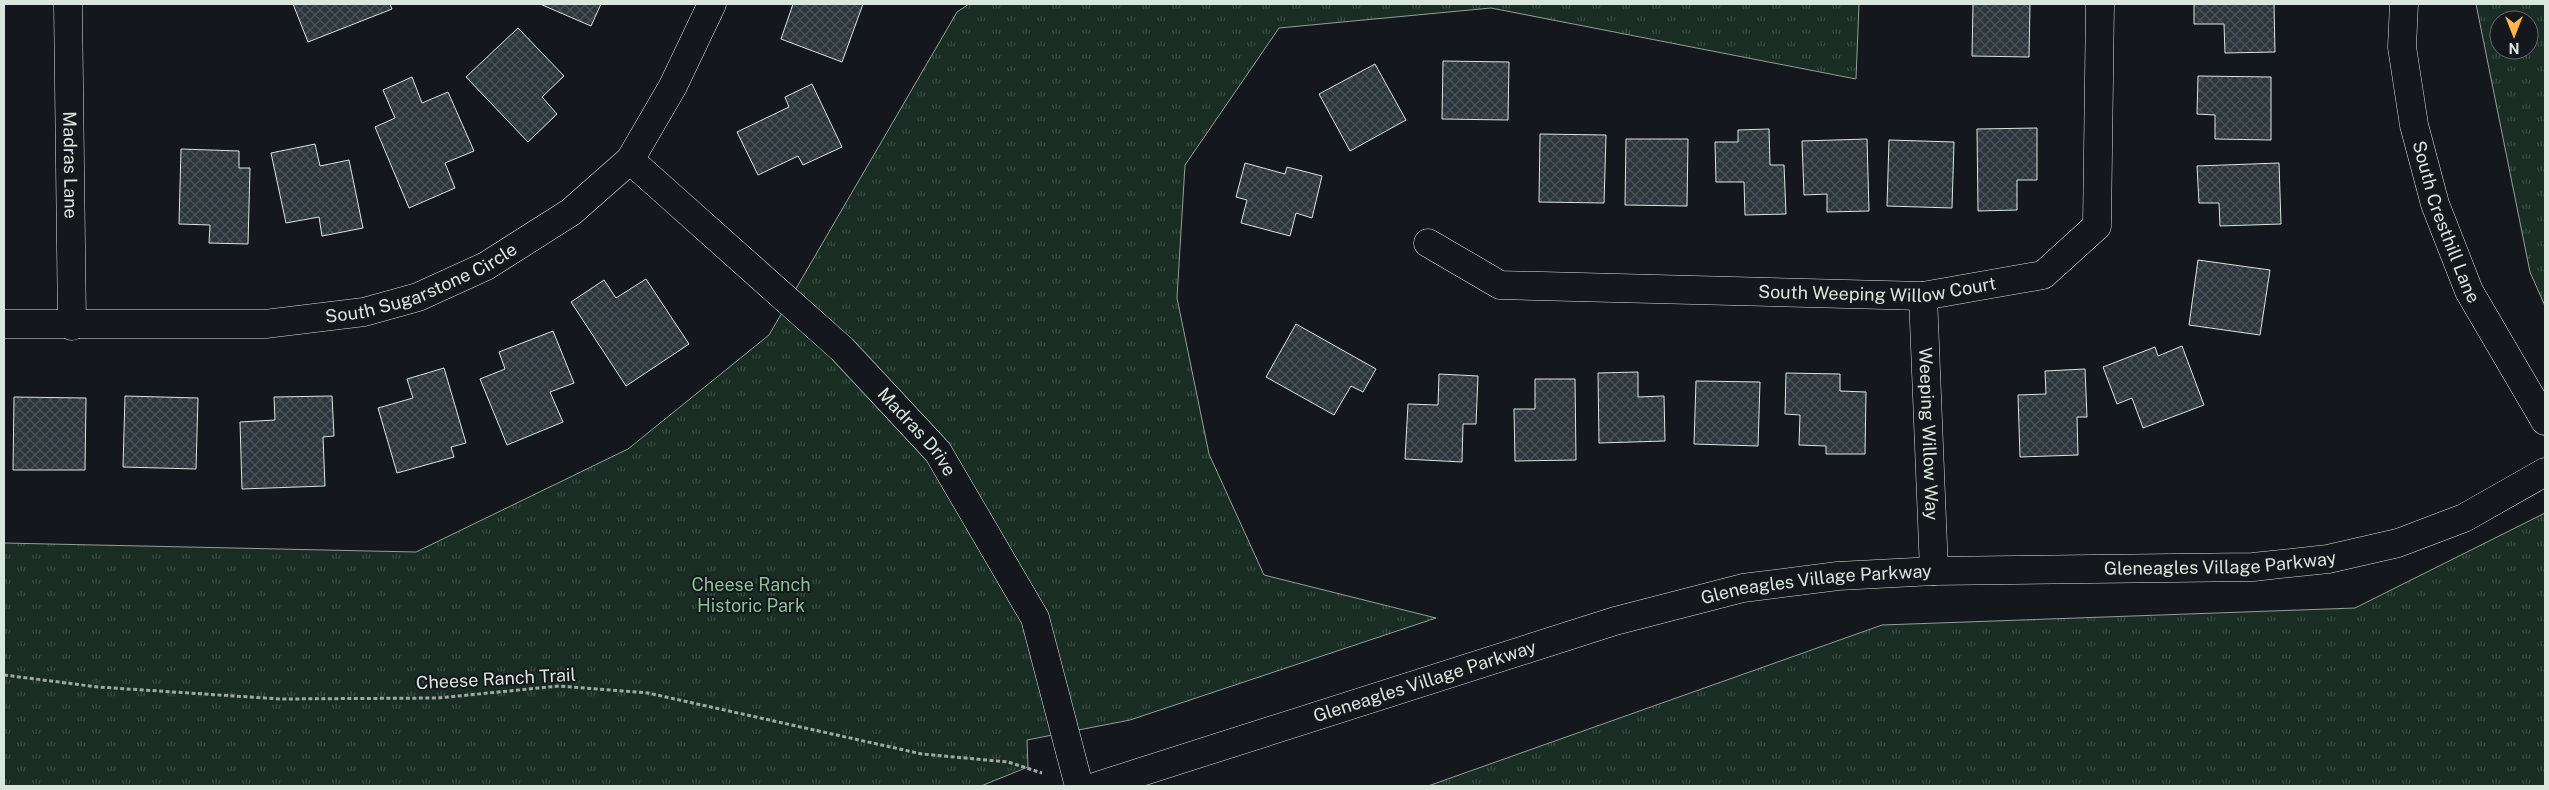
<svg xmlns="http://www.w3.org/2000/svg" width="2549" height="790" viewBox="0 0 2549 790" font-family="'Public Sans',sans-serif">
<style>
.grass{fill:url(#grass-tufts);stroke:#939e99;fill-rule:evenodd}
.building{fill:url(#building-cross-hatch);stroke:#d8e6dc}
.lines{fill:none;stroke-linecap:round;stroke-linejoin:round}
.street-casing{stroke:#d8e6dc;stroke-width:29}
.secondary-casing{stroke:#d8e6dc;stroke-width:29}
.path{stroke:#9da8a2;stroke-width:3;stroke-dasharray:4 2.5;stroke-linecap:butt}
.street{stroke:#14181c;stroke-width:28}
.secondary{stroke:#14181c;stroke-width:28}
.labels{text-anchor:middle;stroke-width:4;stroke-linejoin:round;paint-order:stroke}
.street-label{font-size:18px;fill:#d8e6dc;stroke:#14181c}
.park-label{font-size:18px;fill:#8ac095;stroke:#14181c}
</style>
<defs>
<pattern id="grass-tufts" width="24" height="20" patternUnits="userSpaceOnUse" patternTransform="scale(1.25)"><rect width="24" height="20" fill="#1a2d24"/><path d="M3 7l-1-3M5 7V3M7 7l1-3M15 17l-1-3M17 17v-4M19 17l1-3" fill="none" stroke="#3b4b43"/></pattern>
<pattern id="building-cross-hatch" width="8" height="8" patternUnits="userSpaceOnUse" patternTransform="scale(1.25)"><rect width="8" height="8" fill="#2c363c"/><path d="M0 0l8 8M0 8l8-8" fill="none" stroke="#4a5358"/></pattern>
</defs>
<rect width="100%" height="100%" fill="#14181c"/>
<!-- grass -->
<g class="grass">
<polygon points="969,4 1859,4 1856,79 1491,8 1279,28 1185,165 1177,298 1209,454 1264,575 1436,618 1130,720 1027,740 1028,767 981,786 4,786 4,543 416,552 628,449 769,335 957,12"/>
<path d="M2476,4h69v302l-15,-34zM2499,20h30v30h-30z"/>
<polygon points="2545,513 2545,786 1428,786 1882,625 2355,608"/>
</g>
<!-- building -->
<g class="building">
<polygon points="293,4 390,4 392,9 308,42"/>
<polygon points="540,4 601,4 591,26"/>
<polygon points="793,4 863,4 842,62 781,39"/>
<polygon points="1973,4 2030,4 2029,57 1972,56"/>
<polygon points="2194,4 2274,4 2275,52 2225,53 2224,24 2194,24"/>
<polygon points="518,28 564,76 542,97 557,114 528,142 466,77"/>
<polygon points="1443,61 1509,62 1508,120 1442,119"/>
<polygon points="1375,64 1406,120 1350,151 1319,94"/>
<polygon points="2198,76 2271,77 2271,140 2215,139 2215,115 2197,114"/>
<polygon points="412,77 422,103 448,92 474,151 445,163 455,188 409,208 375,127 395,118 383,90"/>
<polygon points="812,84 842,147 803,165 798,156 758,175 737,132 789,107 785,97"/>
<polygon points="2037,128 2037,180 2017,180 2017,210 1978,211 1977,129"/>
<polygon points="1769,129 1770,165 1784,165 1786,214 1745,215 1744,182 1716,182 1715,142 1738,142 1738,130"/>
<polygon points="1540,134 1606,135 1604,203 1539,202"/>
<polygon points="1626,139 1688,139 1687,206 1625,205"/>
<polygon points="1867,139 1869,211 1827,212 1827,194 1804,195 1802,141"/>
<polygon points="1889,140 1954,142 1952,208 1887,206"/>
<polygon points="315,144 320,166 349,160 363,228 322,236 319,217 286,223 271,153"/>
<polygon points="181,149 239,151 239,168 250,168 248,244 209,243 210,225 179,224"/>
<polygon points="1245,163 1285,174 1287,167 1322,176 1312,218 1296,213 1290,236 1241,223 1247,200 1236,197"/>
<polygon points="2279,163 2281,224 2220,226 2219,203 2199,203 2197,166"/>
<polygon points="2198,260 2270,270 2260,335 2189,325"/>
<polygon points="646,279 689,344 626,386 571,302 604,280 616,298"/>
<polygon points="1296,324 1376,369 1363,392 1351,386 1334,415 1266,377"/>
<polygon points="553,331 574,383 550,392 563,422 507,445 480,379 505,369 499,352"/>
<polygon points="2182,346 2204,405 2143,428 2132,398 2117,404 2103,367 2155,347 2158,356"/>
<polygon points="444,368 466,443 451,447 454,457 397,473 378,408 413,398 407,379"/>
<polygon points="2085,369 2087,417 2077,417 2078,455 2020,457 2018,395 2046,394 2045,371"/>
<polygon points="1638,372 1638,397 1664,396 1665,441 1599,443 1598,373"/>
<polygon points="1786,373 1840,374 1840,391 1866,392 1865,454 1826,454 1826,446 1799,445 1800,415 1785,414"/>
<polygon points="1439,374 1478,376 1476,424 1463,424 1462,462 1405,459 1408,404 1438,405"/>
<polygon points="1535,379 1575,379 1576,460 1515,461 1514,409 1535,409"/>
<polygon points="1696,381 1760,382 1758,446 1694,444"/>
<polygon points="125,396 198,398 196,469 123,467"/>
<polygon points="332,396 334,436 323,437 325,486 242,489 240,422 275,420 274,397"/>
<polygon points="14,397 86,398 85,470 13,470"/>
</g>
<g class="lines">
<!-- street casing -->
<g class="street-casing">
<g id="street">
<path id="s1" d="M68,4l4,322"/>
<path id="s2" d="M630,160l212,189 96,103 97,166 44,168"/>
<path id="s3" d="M1428,243l72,42 423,11 120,-21 54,-49 3,-222"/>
<path id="s4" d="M1923,296l11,275"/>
<path id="s5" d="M4,324h261l99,-12 54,-15 68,-31 85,-54 59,-52 43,-74 39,-82"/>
</g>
</g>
<!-- secondary casing -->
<g class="secondary-casing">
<g id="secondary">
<path id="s6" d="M2404,4l-2,43 12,78 21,79 34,87 76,130"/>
<path id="s7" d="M1097,786l518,-165 128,-33 95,-12 96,-5 319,-4 75,-8 70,-16 66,-25 81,-46"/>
</g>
</g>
<!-- path -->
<polyline class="path" points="4,675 98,687 280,699 438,698 559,686 648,693 922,754 1008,762 1042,773"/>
<!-- street -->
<use href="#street" class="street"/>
<!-- secondary -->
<use href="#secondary" class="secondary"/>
</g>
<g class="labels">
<!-- street labels -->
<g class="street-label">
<text dy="6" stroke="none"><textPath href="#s1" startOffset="161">Madras Lane</textPath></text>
<text dy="6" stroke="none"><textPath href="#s6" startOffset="224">South Cresthill Lane</textPath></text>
<text dy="6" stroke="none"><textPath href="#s5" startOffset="424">South Sugarstone Circle</textPath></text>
<text dy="6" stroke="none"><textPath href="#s3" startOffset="461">South Weeping Willow Court</textPath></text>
<text dy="6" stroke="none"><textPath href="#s2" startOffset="396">Madras Drive</textPath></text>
<text dy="6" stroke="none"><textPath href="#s4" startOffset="138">Weeping Willow Way</textPath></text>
<text dy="6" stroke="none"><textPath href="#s7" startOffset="1154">Gleneagles Village Parkway</textPath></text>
<text dy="6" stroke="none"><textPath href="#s7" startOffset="749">Gleneagles Village Parkway</textPath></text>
<text transform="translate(496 679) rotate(-3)" y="6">Cheese Ranch Trail</text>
<text dy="6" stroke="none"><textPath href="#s7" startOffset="344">Gleneagles Village Parkway</textPath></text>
</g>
<!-- park labels -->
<g class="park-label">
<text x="751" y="591">Cheese Ranch<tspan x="751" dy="21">Historic Park</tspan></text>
</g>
</g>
<!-- border -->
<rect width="2549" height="790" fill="none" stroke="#d8e6dc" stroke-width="10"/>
<!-- north arrow -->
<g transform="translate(2514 35) rotate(180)"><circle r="24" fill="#14181c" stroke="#626a69"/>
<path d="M0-4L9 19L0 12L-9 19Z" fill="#ffb74d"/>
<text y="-8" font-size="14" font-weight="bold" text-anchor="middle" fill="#d8e6dc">N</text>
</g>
</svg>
